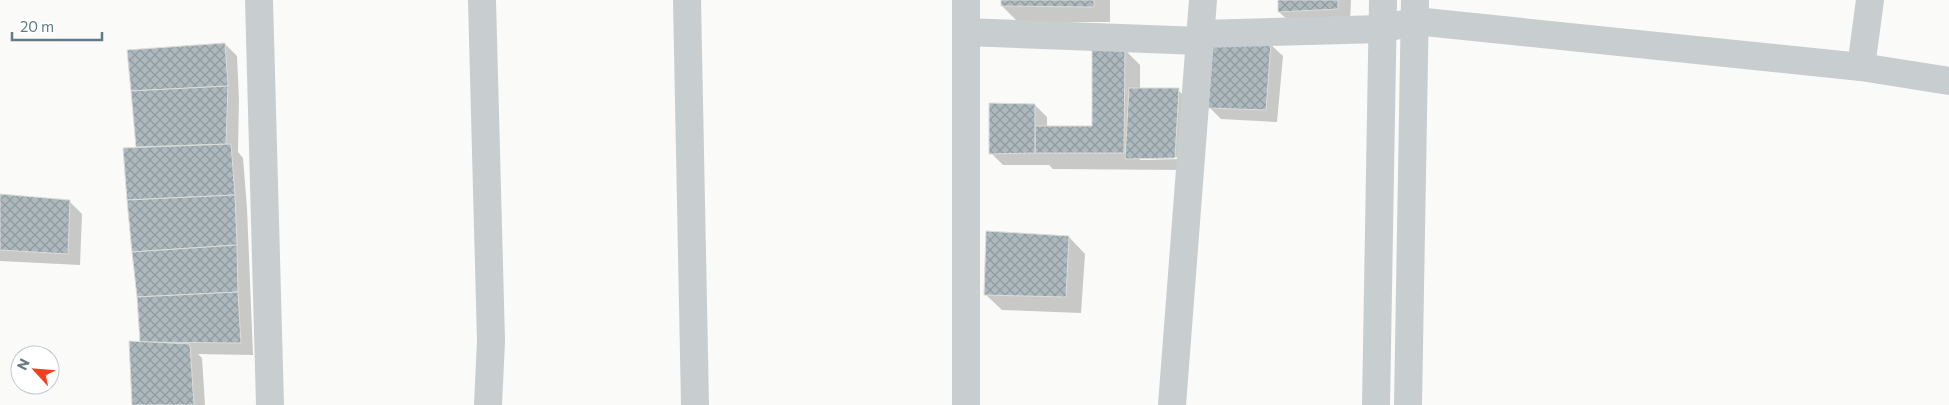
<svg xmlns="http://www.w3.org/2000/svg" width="1949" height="405" viewBox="0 0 1949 405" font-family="Commissioner,sans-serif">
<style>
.shadow{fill:#0003;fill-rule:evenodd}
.building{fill:url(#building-cross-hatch);stroke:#dcdcda}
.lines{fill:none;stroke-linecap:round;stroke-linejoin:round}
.minor{stroke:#c8cdd0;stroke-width:28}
</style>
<defs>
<pattern id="building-cross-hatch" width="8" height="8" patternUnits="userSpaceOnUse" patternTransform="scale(1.25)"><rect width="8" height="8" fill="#adb9be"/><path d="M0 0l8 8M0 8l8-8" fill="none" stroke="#909ba0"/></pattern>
</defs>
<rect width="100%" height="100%" fill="#fafaf8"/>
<!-- shadow -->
<g class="shadow">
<polygon points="1002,0 1110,0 1110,22 1018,22 1002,6"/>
<polygon points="1279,0 1351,0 1350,21 1292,24 1279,12"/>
<polygon points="225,44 237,56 239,99 238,152 243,158 247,208 253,355 198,354 202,358 205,405 133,405 142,343 137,148 128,51"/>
<polygon points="1270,44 1283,56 1277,122 1221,119 1209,107"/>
<path d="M1124,49l16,16v25h38l12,12 -4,68 -133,-1 -4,-4h-46l-12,-12 44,-48 12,12v10h46zM1140,157h41v2l-41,1z"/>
<polygon points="0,196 70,202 82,214 80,265 0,261"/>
<polygon points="1069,237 1085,254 1081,313 1002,310 985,294"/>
</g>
<!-- building -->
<g class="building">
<polygon points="1001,0 1094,0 1094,7 1001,6"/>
<polygon points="1278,0 1338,0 1338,9 1278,12"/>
<polygon points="1213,41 1271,43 1266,110 1208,108"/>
<polygon points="225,43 228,86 131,91 127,50"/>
<polygon points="1092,48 1125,48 1124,153 1035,153 1035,126 1092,126"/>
<polygon points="228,86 226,144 136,147 131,91"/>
<polygon points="1129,88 1179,88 1175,158 1125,159"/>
<polygon points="989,103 1035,104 1035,153 989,154"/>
<polygon points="231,144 235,195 127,200 123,148"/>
<polygon points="0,194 70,200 68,254 0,250"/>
<polygon points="235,195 237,245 132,252 127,200"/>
<polygon points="986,231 1069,236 1066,297 984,295"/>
<polygon points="237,245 238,292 137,297 132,252"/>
<polygon points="238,292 241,343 140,342 137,297"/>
<polygon points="129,341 190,344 194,405 132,405"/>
</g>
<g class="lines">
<!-- minor -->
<g class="minor">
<polyline points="259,0 270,405"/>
<polyline points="482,0 491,341 488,405"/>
<polyline points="687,0 695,405"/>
<polyline points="966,32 1200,41"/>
<polyline points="1201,34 1383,29 1415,21 1861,67 1949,81"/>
<polyline points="1861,67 1870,0"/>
<polyline points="966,405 966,0"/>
<polyline points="1172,405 1203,0"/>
<polyline points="1376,405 1383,0"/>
<polyline points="1408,405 1415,0"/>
</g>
</g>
<!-- north arrow -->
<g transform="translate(35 370) rotate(296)"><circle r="24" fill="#ffffff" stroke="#c0c9cf"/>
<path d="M0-4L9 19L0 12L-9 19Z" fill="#f33e1f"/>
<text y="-8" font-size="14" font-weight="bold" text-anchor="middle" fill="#627986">N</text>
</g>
<!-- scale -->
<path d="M12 32v8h90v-8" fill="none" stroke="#627986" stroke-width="2.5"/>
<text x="20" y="32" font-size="15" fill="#627986" stroke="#ffffff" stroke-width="4" paint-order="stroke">20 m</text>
</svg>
